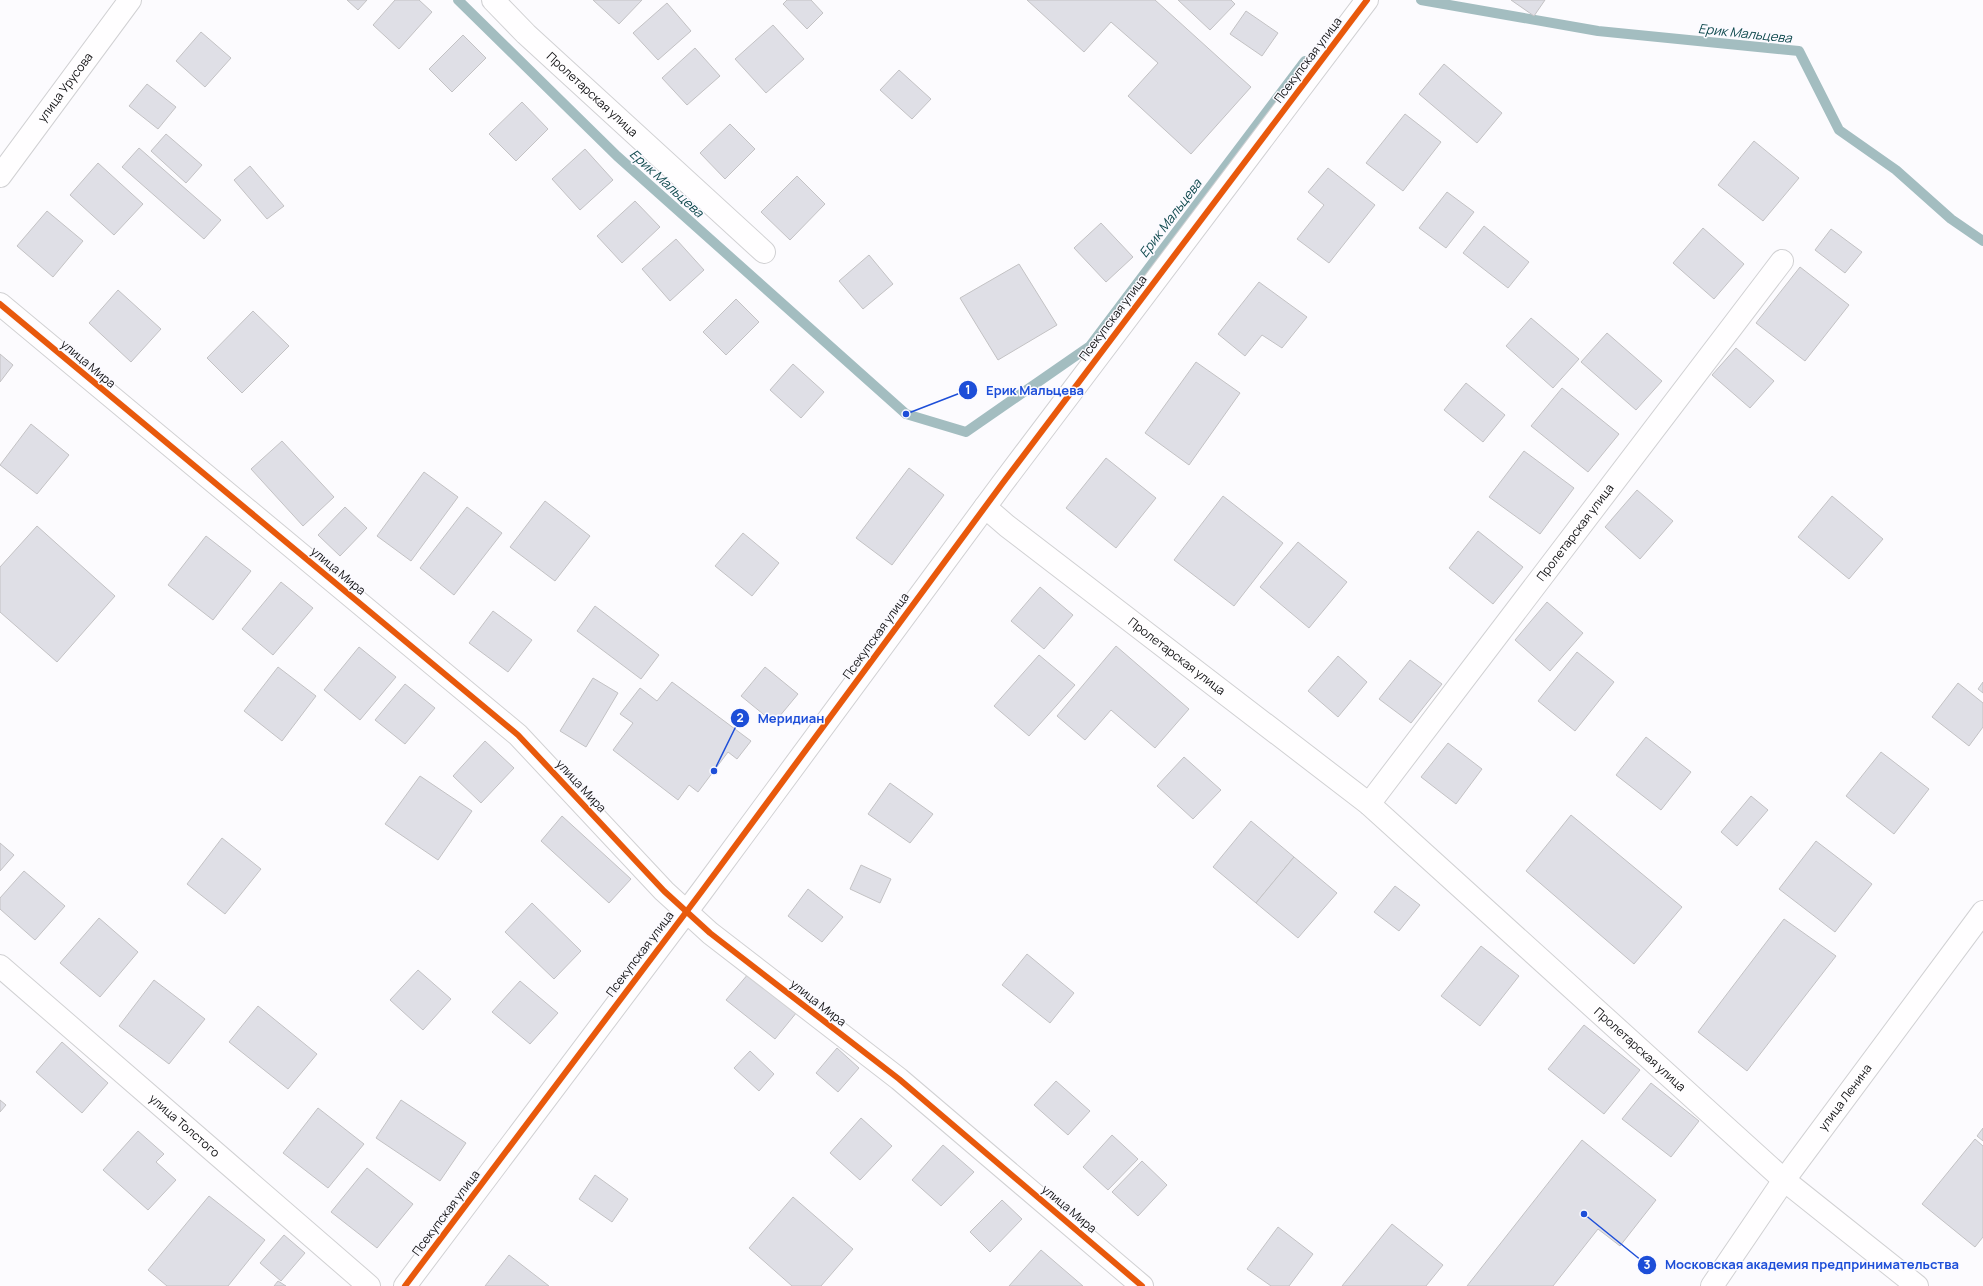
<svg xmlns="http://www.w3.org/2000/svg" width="1983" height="1286" viewBox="0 0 1983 1286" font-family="Manrope,sans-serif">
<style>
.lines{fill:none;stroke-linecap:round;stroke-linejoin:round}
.stream{stroke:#a3bdc0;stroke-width:10}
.building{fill:#dfdfe6;stroke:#c3c2c4}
.minor-casing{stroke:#d1d1d3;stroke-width:24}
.minor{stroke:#fffeff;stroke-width:22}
.cycleway-casing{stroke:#fbfaff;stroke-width:8}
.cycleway{stroke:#e8590c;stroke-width:6}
.labels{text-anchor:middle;stroke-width:3;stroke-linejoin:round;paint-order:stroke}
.street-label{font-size:12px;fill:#131315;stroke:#fbfaff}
.water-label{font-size:13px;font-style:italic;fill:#104a4e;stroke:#fbfaff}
.leader{fill:none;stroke:#1d4ed8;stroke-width:1.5}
.callout-dot{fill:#1d4ed8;stroke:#fbfaff;stroke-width:1.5}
.mark-label{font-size:12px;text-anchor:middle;font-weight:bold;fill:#fff}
.callout-label{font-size:13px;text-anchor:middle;font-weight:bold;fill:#1d4ed8;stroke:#fbfaff;stroke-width:3;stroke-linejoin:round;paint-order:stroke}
</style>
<rect width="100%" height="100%" fill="#fcfbfe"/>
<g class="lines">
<!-- stream -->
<g class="stream">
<polyline points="458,0 617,156 906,414 966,432 1090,346 1305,61"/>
<polyline points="1421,0 1598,31 1799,51 1839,130 1896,170 1951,219 1983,241"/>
</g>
</g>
<!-- building -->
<g class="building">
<polygon points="347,0 367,0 358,10"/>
<polygon points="395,0 419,0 432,12 399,49 373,25"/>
<polygon points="593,0 642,0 619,24"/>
<polygon points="787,0 811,0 823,13 807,29 783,4"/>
<polygon points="1027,0 1155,0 1251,87 1191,154 1128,96 1158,63 1111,22 1084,52"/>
<polygon points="1178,0 1231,0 1235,4 1210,30"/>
<polygon points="1511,0 1545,0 1534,16"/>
<polygon points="667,3 691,31 658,60 633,33"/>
<polygon points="1246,11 1278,33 1262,56 1230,34"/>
<polygon points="773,25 804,59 766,93 735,59"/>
<polygon points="201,32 231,58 205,87 176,61"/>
<polygon points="463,35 486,58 452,92 429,69"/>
<polygon points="695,48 720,76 687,105 662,78"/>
<polygon points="1444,64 1502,113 1477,143 1419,94"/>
<polygon points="899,70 931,99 912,119 880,90"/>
<polygon points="147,84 176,107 158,129 129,106"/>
<polygon points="522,102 548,129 516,161 489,134"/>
<polygon points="1405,114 1441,142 1403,191 1366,163"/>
<polygon points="730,124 755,149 725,179 700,153"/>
<polygon points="166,134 202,165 186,183 151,151"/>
<polygon points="1754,141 1799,178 1763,221 1718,185"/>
<polygon points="139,148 221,220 204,239 122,167"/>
<polygon points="585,149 613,180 580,210 552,179"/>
<polygon points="98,163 143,204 114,235 70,195"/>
<polygon points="250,166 284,206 267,219 234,180"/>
<polygon points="1328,168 1375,205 1329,263 1297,239 1324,205 1308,192"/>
<polygon points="797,176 825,204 790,240 761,212"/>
<polygon points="1447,192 1474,212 1446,248 1419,228"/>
<polygon points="635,201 660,227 622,263 597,236"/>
<polygon points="47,211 83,241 53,277 17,246"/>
<polygon points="1101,223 1133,257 1106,282 1074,248"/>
<polygon points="1484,226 1529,262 1508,288 1463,253"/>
<polygon points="1703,228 1744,264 1714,299 1673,263"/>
<polygon points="1831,229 1862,252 1845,273 1815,250"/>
<polygon points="676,239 704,270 670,301 642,269"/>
<polygon points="869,255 893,284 863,309 839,281"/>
<polygon points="1019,264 1057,325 998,360 960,298"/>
<polygon points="1800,267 1849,305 1805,361 1756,323"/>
<polygon points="1259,282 1307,317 1282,348 1262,335 1245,356 1218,334"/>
<polygon points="118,290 161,329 131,362 89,323"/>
<polygon points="736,299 759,322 726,355 703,332"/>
<polygon points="253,311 289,346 242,393 207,358"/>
<polygon points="1531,318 1579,359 1553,388 1506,346"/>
<polygon points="1607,333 1662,381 1636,410 1581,362"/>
<polygon points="1736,348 1774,381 1750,408 1712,375"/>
<polygon points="0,354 13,365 0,382"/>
<polygon points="1196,362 1240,393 1189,465 1145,433"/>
<polygon points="793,364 824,392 801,418 770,390"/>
<polygon points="1466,383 1505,415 1483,442 1444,410"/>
<polygon points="1562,388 1619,434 1588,472 1531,426"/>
<polygon points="31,424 69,455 37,494 0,465"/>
<polygon points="282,441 334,497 303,526 251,469"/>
<polygon points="1524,451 1574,488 1540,534 1489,497"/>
<polygon points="1106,458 1156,498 1116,548 1066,508"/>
<polygon points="909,468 944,495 892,565 856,538"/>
<polygon points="424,472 458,497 411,561 377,536"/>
<polygon points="1637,490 1673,521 1640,559 1605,527"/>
<polygon points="1223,496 1283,543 1234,606 1174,560"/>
<polygon points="1832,496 1883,539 1849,579 1798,537"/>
<polygon points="545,501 590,536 555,581 510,547"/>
<polygon points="345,507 367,528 340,556 318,535"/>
<polygon points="467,507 502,533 454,595 420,568"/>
<polygon points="37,526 115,596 57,662 0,612 0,567"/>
<polygon points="1478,531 1523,567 1493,604 1449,568"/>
<polygon points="743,533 779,563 752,596 715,566"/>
<polygon points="206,536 251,571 213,620 168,585"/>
<polygon points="1298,542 1347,582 1309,628 1260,587"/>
<polygon points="281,582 313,608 273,655 242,629"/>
<polygon points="1040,587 1073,615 1044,649 1011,621"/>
<polygon points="1547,602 1583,633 1550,671 1515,640"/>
<polygon points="595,606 659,655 641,679 577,631"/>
<polygon points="493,611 532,640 508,672 469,643"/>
<polygon points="1116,646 1189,709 1155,748 1111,710 1085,740 1057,716"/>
<polygon points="359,647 396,677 360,720 324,690"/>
<polygon points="1577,652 1614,682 1575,731 1538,701"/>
<polygon points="1039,655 1075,685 1029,736 994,706"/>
<polygon points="1338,656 1367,682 1338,717 1308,691"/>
<polygon points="1410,660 1442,684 1411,723 1379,699"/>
<polygon points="278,667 316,696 282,741 244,711"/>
<polygon points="765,667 798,694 774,723 741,696"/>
<polygon points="593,678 618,693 586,747 560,731"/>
<polygon points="672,682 751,741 737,759 728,752 698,792 689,785 678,800 613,750 633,723 620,714 640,688 657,701"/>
<polygon points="1983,682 1983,693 1978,689"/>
<polygon points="1958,683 1983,703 1983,727 1969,746 1932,717"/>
<polygon points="405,684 435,708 405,744 375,720"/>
<polygon points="1646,737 1691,772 1661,810 1616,775"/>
<polygon points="485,741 514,768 481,803 453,776"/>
<polygon points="1448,743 1482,769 1456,804 1421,777"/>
<polygon points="1881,752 1929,789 1894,834 1846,796"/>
<polygon points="1184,757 1221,790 1193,819 1157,786"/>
<polygon points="420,776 472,811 438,860 385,824"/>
<polygon points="890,783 933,814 910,843 868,814"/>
<polygon points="1751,796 1768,810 1737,846 1721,832"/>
<polygon points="1571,815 1682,907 1634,964 1526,871"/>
<polygon points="562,816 631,879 609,903 541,841"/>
<polygon points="1251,821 1294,857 1256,903 1213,867"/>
<polygon points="222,838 261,869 225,914 187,884"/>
<polygon points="1816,841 1872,884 1835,932 1779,889"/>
<polygon points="0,843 14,855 0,871"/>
<polygon points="1294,857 1337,893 1298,938 1256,903"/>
<polygon points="861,865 891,879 880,903 850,889"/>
<polygon points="24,871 65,906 35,940 0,909 0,898"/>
<polygon points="1395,886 1420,905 1399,931 1374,912"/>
<polygon points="808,889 843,917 822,942 788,916"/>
<polygon points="532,903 581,951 554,979 505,932"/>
<polygon points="99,918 138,952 100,997 60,963"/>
<polygon points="1784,919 1836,956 1747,1071 1698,1032"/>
<polygon points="1481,946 1519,976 1480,1026 1441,996"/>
<polygon points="1027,954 1074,993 1050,1023 1002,985"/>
<polygon points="418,970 451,999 423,1030 390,1000"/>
<polygon points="749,973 797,1012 775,1039 726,1000"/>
<polygon points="154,980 205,1019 169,1064 119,1026"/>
<polygon points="520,981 558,1013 530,1044 492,1012"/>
<polygon points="258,1006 317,1054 288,1089 229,1042"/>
<polygon points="1584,1025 1640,1070 1604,1114 1548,1069"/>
<polygon points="62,1042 108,1083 82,1113 36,1072"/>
<polygon points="837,1048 859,1068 838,1092 816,1073"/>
<polygon points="750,1051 774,1074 759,1091 734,1068"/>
<polygon points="1056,1081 1090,1111 1068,1135 1034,1105"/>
<polygon points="1651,1083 1699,1121 1671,1157 1622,1119"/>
<polygon points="0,1100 6,1105 0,1112"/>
<polygon points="401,1100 466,1143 440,1181 376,1138"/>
<polygon points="318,1108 364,1144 328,1188 283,1153"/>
<polygon points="861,1118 892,1146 860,1180 830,1153"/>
<polygon points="1983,1128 1983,1141 1977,1136"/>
<polygon points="138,1131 164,1154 156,1162 176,1180 148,1210 103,1170"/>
<polygon points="1112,1135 1138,1159 1108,1190 1083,1167"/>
<polygon points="1975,1139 1983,1146 1983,1237 1975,1247 1922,1204"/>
<polygon points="1582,1140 1656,1200 1620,1246 1598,1229 1553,1286 1467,1286"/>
<polygon points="943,1145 974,1172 941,1206 912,1180"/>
<polygon points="1142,1161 1167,1185 1138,1216 1112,1192"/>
<polygon points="367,1168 413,1204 377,1248 331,1212"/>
<polygon points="595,1175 628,1199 612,1222 579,1199"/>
<polygon points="209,1196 265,1240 228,1286 167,1286 148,1270"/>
<polygon points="793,1197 853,1249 821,1286 792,1286 749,1248"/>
<polygon points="1002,1200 1022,1219 990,1252 970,1232"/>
<polygon points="1392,1224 1443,1265 1426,1286 1342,1286"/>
<polygon points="1278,1227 1313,1254 1289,1286 1271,1286 1247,1269"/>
<polygon points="284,1235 305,1253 281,1281 260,1263"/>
<polygon points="1041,1250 1083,1286 1009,1286"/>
<polygon points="509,1255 549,1286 485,1286"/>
<polygon points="278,1281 286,1286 274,1286"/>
</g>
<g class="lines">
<!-- minor casing -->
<g class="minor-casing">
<g id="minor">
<path id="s1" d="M493,0l33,34 238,218"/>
<path id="s2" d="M0,176l130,-176"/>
<polyline points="0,304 518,735 664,891 710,933 899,1079 1142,1286"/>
<path id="s3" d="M985,507l22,19 362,278 415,376 133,106"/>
<path id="s4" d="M1369,804l413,-543"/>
<path id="s5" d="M0,966l369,320"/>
<polyline points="405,1286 702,891 1002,484 1367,0"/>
<path id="s6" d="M1712,1286l72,-106 199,-268"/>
</g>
</g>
<!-- minor -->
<use href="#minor" class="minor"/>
<!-- cycleway casing -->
<g class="cycleway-casing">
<g id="cycleway">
<polyline points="0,304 518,735 664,891 710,933 899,1079 1142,1286"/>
<polyline points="405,1286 702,891 1002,484 1367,0"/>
</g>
</g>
<!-- cycleway -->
<use href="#cycleway" class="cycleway"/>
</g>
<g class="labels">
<!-- street labels -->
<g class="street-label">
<text transform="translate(1308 60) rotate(-53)" y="4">Псекупская улица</text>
<text dy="4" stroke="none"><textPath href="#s2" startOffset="110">улица Урусова</textPath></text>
<text dy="4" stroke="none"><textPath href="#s1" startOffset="137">Пролетарская улица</textPath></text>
<text transform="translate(1113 318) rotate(-53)" y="4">Псекупская улица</text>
<text transform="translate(88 364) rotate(40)" y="4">улица Мира</text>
<text dy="4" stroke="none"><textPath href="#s4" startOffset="341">Пролетарская улица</textPath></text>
<text transform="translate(338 571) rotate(40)" y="4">улица Мира</text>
<text transform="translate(876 636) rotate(-54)" y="4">Псекупская улица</text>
<text dy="4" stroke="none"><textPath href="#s3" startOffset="243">Пролетарская улица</textPath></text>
<text transform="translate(581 786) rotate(47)" y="4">улица Мира</text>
<text transform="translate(640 954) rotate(-53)" y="4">Псекупская улица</text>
<text transform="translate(818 1003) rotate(38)" y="4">улица Мира</text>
<text dy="4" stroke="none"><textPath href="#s3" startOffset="851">Пролетарская улица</textPath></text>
<text dy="4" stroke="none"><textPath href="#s6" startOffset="231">улица Ленина</textPath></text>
<text dy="4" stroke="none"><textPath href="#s5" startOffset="244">улица Толстого</textPath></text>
<text transform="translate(1069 1209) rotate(40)" y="4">улица Мира</text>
<text transform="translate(446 1213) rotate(-53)" y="4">Псекупская улица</text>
</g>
<!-- water labels -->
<g class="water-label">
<text transform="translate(1745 33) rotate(6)" y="5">Ерик Мальцева</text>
<text transform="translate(667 183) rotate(42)" y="5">Ерик Мальцева</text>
<text transform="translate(1170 218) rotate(-53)" y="5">Ерик Мальцева</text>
</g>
</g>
<!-- callouts -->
<path class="leader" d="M906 414L968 390M714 771L740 718M1584 1214L1647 1265"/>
<g class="callout-dot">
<circle cx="906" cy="414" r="4"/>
<circle cx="714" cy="771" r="4"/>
<circle cx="1584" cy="1214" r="4"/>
<circle cx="968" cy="390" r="10"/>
<circle cx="740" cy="718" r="10"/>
<circle cx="1647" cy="1265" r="10"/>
</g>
<g class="mark-label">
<text x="968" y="394">1</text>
<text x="740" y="722">2</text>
<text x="1647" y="1269">3</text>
</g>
<g class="callout-label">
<text x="1035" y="395">Ерик Мальцева</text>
<text x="791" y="723">Меридиан</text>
<text x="1812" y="1269">Московская академия предпринимательства</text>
</g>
</svg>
